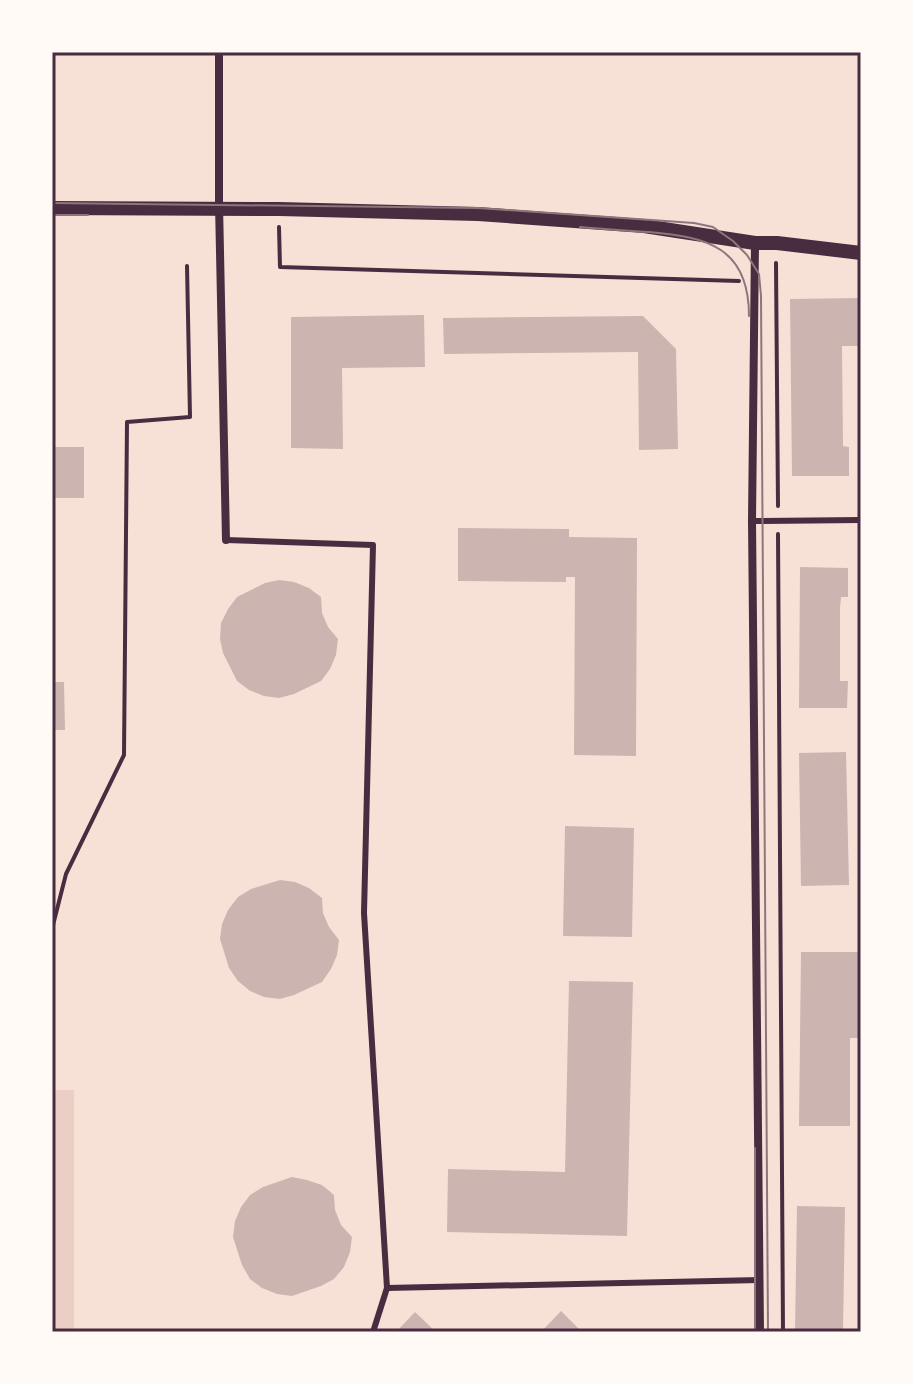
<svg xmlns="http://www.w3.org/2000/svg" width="913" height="1384" viewBox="0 0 913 1384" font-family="'Noto Sans',sans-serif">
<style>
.green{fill:#ebcfc5}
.building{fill:#ccb4b1}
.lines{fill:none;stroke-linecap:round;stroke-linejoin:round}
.path{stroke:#4a2c40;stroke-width:4}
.service{stroke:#4a2c40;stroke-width:6}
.minor{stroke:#4a2c40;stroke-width:8}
.tertiary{stroke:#4a2c40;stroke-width:14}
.tram{stroke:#8f747c;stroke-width:2}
.neatline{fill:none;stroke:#4a2c40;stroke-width:3}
</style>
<rect width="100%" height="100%" fill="#f7e1d7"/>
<!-- green -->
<rect class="green" x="52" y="1090" width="22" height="242"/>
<!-- building -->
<g class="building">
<polygon points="861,298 861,346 842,346 843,446 849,447 849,476 792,476 790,299"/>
<polygon points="424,315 425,367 342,368 343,449 291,448 291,317"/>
<polygon points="643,316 676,349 678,449 639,450 638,352 444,354 443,318"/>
<rect x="52" y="447" width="32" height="51"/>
<polygon points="458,528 569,529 569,537 637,538 636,756 574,755 575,577 566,577 566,582 458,581"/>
<polygon points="800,567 848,568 848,597 841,597 840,608 840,681 848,681 847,708 799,708"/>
<polygon points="279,580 294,582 309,588 321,597 322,613 328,627 338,639 336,655 330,669 321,681 294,694 279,698 264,696 249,690 237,681 223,653 220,639 221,623 228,609 237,597 265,583"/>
<polygon points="52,682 64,682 65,730 52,730"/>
<polygon points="846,752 849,885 801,886 799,753"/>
<polygon points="565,826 634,828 632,937 563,936"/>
<polygon points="280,880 295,882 309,888 322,898 323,913 329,927 339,940 337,955 331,969 322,982 294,995 280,999 264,997 250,991 238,981 229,968 220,939 222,924 228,910 238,897 251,889"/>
<polygon points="801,952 861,952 861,1038 850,1038 850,1126 799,1126"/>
<polygon points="569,981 633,982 627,1236 447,1232 448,1169 565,1172"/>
<polygon points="292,1177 307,1180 322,1185 334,1195 335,1210 341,1225 352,1237 350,1252 344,1267 334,1279 321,1286 292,1296 277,1294 262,1288 250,1279 242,1265 233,1237 235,1221 241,1207 250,1195 263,1187"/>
<polygon points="797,1206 845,1207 843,1332 795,1332"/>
<polygon points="561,1311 582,1332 541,1332"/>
<polygon points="415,1312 436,1332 396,1332"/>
</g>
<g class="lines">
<!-- path -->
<g class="path">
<polyline points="279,227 280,267 739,281"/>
<polyline points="776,263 778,506"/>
<polyline points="861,356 860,356 861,486"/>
<polyline points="778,534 783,1332"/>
<polyline points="52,929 66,874 124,755 127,422 190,417 187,266"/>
</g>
<!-- service -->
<g class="service">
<polyline points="752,521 861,520"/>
<polyline points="226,540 373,545 364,913 387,1288 760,1280"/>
<polyline points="373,1332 387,1288"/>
</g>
<!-- minor -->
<g class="minor">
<polyline points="219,52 219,204 226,540"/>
<polyline points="755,243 752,521 760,1332"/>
</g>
<!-- tertiary -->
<polyline class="tertiary" points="52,208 279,209 478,214 644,226 755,243 777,243 861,253"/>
<!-- tram -->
<g class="tram">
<polyline points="52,203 478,208 694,223 713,227 733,241 747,255 759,274 761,296 768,1332"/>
<polyline points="52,215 88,215"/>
<path d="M580,227c23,2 46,4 69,5 58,5 100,15 100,84"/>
<polyline points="755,1148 755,1332"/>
</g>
</g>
<!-- border -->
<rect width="913" height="1384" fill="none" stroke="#fffaf5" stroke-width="108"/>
<rect x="54" y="54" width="805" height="1276" class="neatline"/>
</svg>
